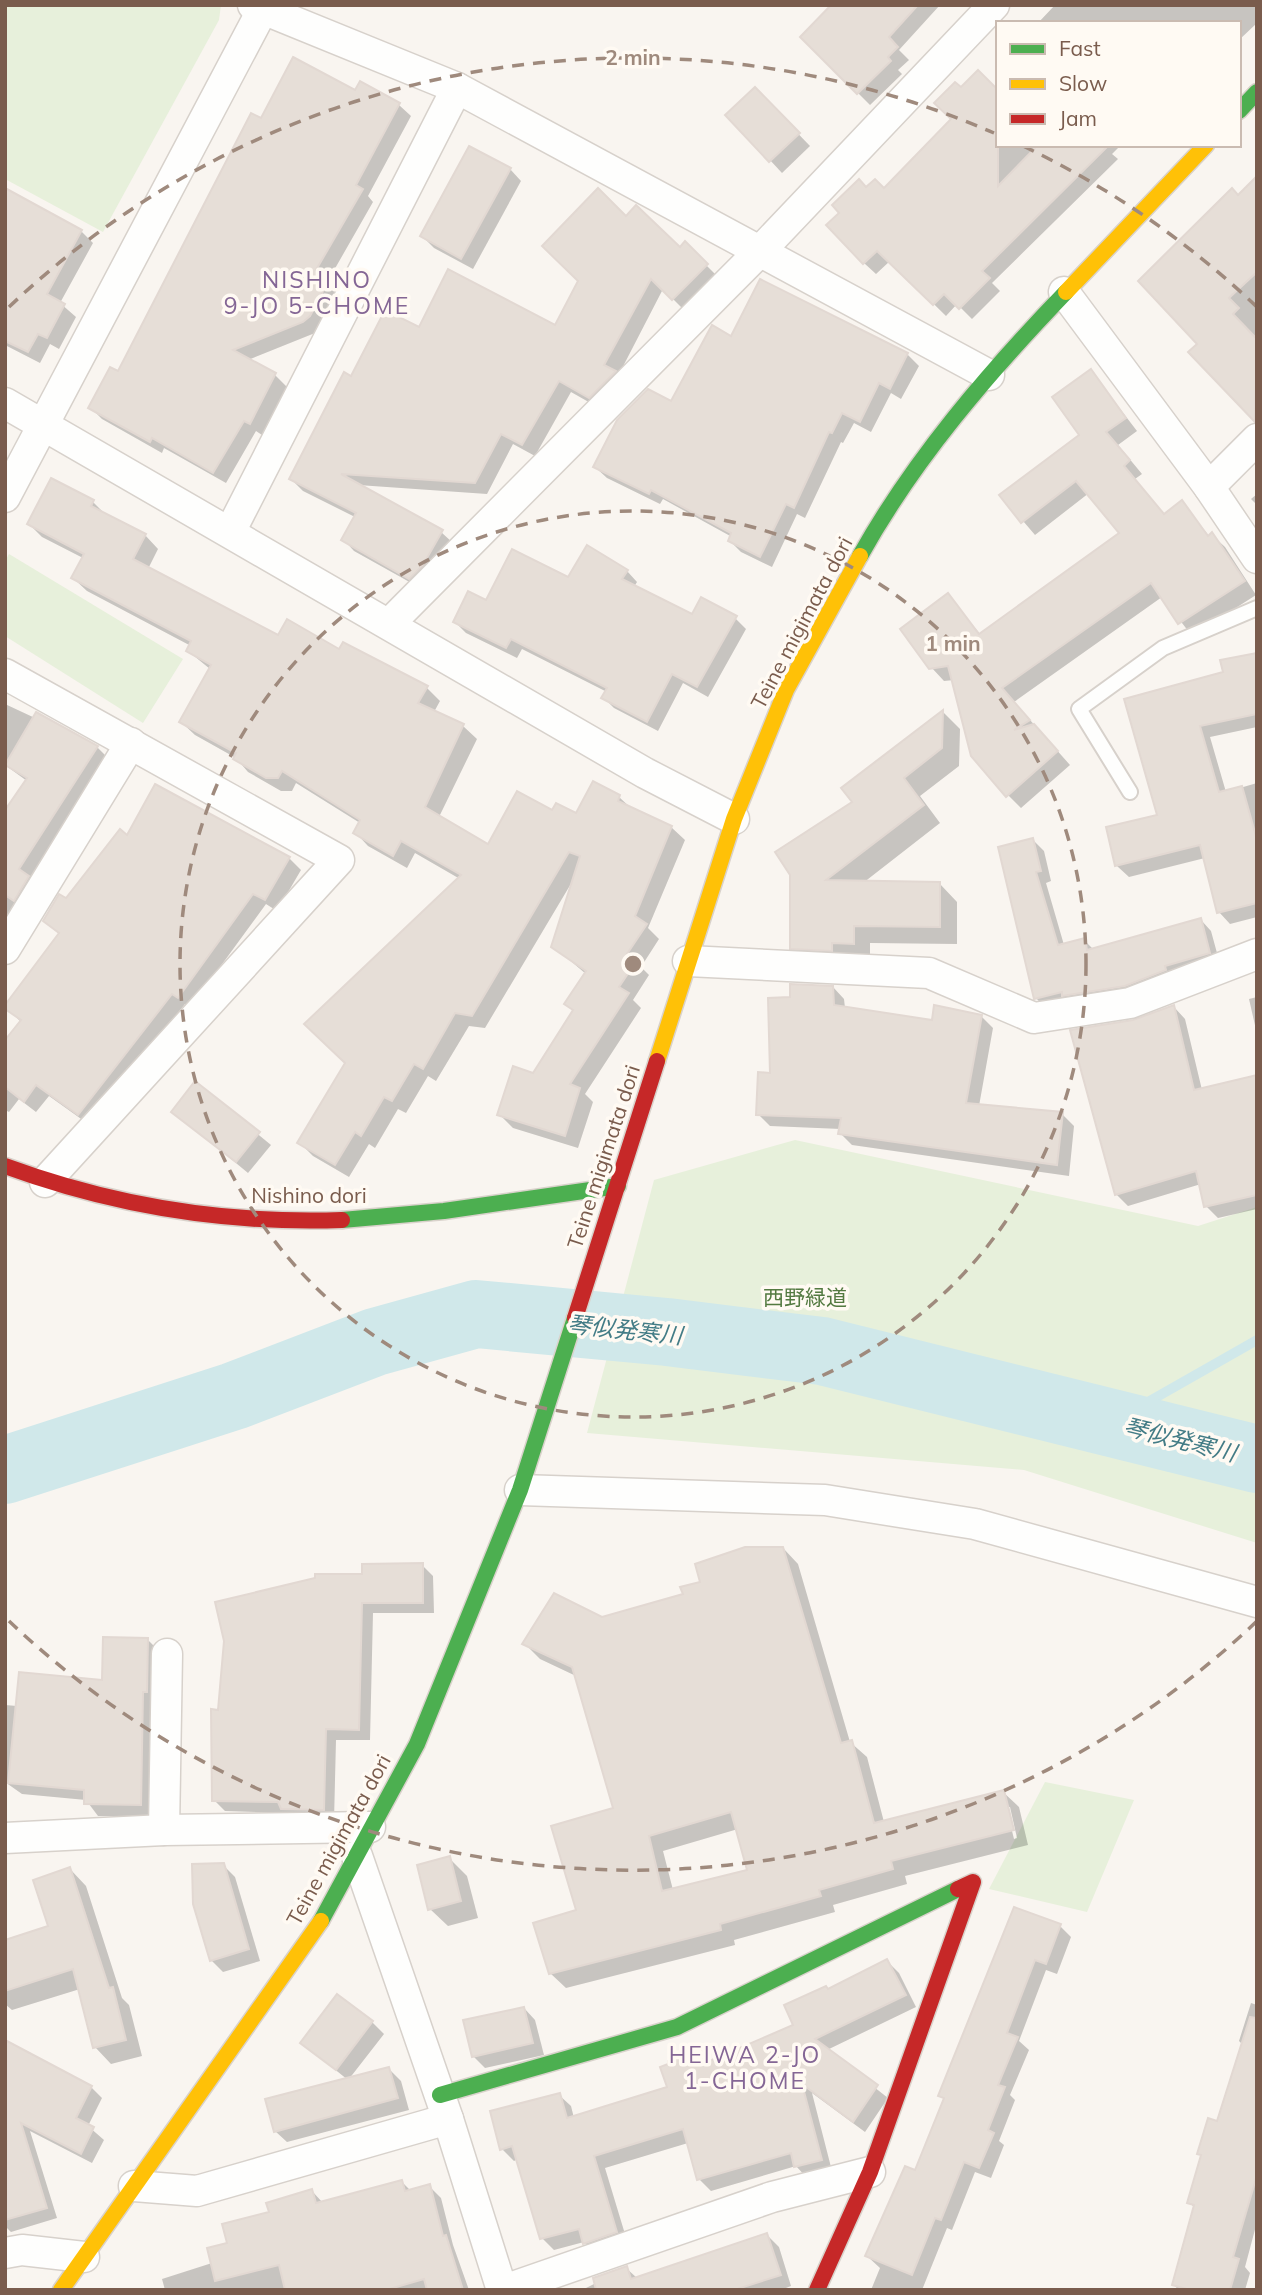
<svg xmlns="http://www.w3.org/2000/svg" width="1262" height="2295" viewBox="0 0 1262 2295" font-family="Mulish,'Noto Sans JP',sans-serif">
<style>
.green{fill:#e7f0db}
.shadow{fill:#0003;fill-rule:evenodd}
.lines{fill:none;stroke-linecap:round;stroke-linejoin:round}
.stream{stroke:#d0e8ea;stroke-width:10}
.river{stroke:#d0e8ea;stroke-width:68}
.building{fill:#e6ded7;stroke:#e2d8d2;stroke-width:2;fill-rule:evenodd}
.lane-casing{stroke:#d7d1cb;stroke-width:18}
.street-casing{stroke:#d7d1cb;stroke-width:33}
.fast-casing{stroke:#d9d2cb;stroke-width:19}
.slow-casing{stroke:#d9d2cb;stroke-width:19}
.jam-casing{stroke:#d9d2cb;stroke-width:19}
.lane{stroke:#fefefd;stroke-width:14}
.street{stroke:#fefefd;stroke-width:30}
.fast{stroke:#4caf50;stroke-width:16}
.slow{stroke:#ffc107;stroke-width:16}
.jam{stroke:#c62828;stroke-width:16}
.ring{fill:none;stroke:#9f8a7d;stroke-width:3.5;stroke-dasharray:12 9}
.labels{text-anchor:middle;stroke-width:7;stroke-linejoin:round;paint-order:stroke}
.street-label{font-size:21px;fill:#7a5c4d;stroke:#fffaf3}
.park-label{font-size:21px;fill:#537a41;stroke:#fffaf3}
.neighbourhood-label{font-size:23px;letter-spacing:2px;fill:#846695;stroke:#fffaf3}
.water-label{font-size:23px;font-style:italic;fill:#437c86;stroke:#fffaf3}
.centre{fill:#9f8a7d;stroke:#fffaf3;stroke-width:3.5}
.ring-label{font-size:21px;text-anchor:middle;font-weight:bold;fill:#9f8a7d;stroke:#fffaf3;stroke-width:7;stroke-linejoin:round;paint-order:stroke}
</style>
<rect width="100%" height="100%" fill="#f9f5f0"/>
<!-- green -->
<g class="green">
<polygon points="5,5 221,5 219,20 103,232 5,179"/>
<polygon points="9,554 183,659 143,723 5,636 5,561"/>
<polygon points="795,1140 1198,1226 1257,1207 1257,1543 1024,1470 587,1433 654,1180"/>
<polygon points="1045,1782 1134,1800 1087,1912 989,1889"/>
</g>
<!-- shadow -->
<g class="shadow">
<polygon points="834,5 940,5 899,50 909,60 898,70 902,74 870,105 802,37"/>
<polygon points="1055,5 1257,5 1257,23 1239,40 1239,23 1038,23"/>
<polygon points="361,83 399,105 411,116 368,196 373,202 329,279 341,291 315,333 248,360 275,375 287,387 262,435 256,431 226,483 164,448 162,453 102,419 90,407 119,374 262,121 356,92"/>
<polygon points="755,89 810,146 782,173 728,115"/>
<polygon points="998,145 1121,145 1112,154 1118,159 992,283 1000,291 972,319 957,304 946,316 890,261 876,274 864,263 867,189 884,190"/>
<polygon points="510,169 521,181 473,269 434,248 422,236"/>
<polygon points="1257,179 1257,421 1191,352 1200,344 1238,197"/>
<polygon points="5,202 81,231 93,243 60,303 76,317 59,349 50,344 40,363 5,345"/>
<polygon points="626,218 680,249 685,244 718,277 685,311 663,289 601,409 571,392 535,456 513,444 487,494 358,485 441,532 453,543 422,589 354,551 343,539 355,517 303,491 291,479 352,378 419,329 556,327"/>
<polygon points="761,282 907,354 919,366 901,399 891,393 871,432 854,423 843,443 841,442 805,518 797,514 772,567 741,552 730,541 732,537 663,499 660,504 607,478 595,467 672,403 732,338"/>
<polygon points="1091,371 1137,431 1118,445 1142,474 1135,479 1165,515 1182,503 1210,537 1212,535 1225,547 1256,595 1192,636 1162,597 1014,702 1070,765 1021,808 1008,795 954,680 944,681 931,667 948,596 981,635 1122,533 1089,493 1035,535 1001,495 1081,435"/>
<polygon points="52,480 93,502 107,516 145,535 158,549 148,569 278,638 340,651 427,688 440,701 434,712 463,726 477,739 439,817 489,846 553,812 577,815 594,783 619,797 632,809 671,827 685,840 648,928 659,939 641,967 649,975 633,1000 641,1008 585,1094 593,1102 578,1148 513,1128 499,1114 534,1075 574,1012 566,1004 586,974 553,946 572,882 485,1028 469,1026 436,1081 428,1076 406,1113 398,1109 375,1148 369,1144 349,1177 313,1156 299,1142 460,879 415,853 407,868 368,846 355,832 360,823 296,783 292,791 281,791 248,772 236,758 195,735 181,722 210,669 188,651 191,646 87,591 73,578 83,558 42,537 29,524"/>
<polygon points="1257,494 1257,505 1251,499"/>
<polygon points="627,571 637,582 634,587 693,616 735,618 746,629 708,697 683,683 658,731 614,708 604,698 607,692 522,649 517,658 466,633 455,622 487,602 568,580"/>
<polygon points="1257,654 1257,727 1210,737 1226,792 1257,783 1257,917 1230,924 1219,912 1205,858 1129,877 1117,866 1108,829 1159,816 1126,701 1225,674"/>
<polygon points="5,704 97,747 109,759 12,921 5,920 5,813 27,781 5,765"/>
<polygon points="943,712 960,729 959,766 920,796 940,823 863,883 940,884 957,902 957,944 870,943 870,960 809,965 791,948 855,802"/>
<polygon points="156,786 289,858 301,870 277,911 266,904 190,1008 185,1004 91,1126 49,1096 36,1112 19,1099 9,1112 5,1110 5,1043 21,1022 6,1007 60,935 45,921 127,838"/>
<polygon points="1033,840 1044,851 1051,881 1046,883 1064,945 1084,940 1094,950 1201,920 1211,931 1220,964 1046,1009 1036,998"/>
<polygon points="833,987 844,999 845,1008 933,1022 981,1016 993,1028 979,1106 1062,1114 1074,1126 1069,1176 852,1145 840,1133 841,1129 770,1126 758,1114 772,1075 791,999"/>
<polygon points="1257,997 1257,1034 1249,999"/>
<polygon points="1174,1007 1185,1019 1202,1090 1257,1077 1257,1209 1218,1218 1206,1206 1201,1184 1128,1206 1116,1194 1133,1022"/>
<polygon points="196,1083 271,1145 248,1173 173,1111"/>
<path d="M783,1548l15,16 52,178 17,15 17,65 119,-30 16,15 9,38 -123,31 2,8 -74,21 2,7 -101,28 1,5 -169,43 -16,-15 28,-62 37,-101 -39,-134 -36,-17 -16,-16 161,-48 17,-12zM1006,1807h4l7,31 -3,1zM738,1829l11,42 -76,19 -10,-39z"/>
<polygon points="422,1565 433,1576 434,1613 373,1613 370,1740 336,1740 334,1821 294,1820 287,1813 225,1811 214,1800 220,1711 317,1579 364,1576"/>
<polygon points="147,1639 159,1651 152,1816 98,1816 86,1800 22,1794 5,1782 5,1705 17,1706 104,1682"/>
<polygon points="449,1858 467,1876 478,1918 448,1926 430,1909"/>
<polygon points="223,1865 235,1877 260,1961 223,1972 211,1960"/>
<polygon points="70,1869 86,1886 122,1998 129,2005 142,2056 111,2064 95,2047 80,1989 12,2010 5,2004 5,1941 50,1927"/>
<polygon points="1015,1909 1060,1926 1071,1937 1057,1974 1046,1970 1019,2041 1029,2050 1010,2095 1015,2100 999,2141 1004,2145 991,2178 975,2172 952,2230 947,2228 922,2290 871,2290 880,2268 867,2256 916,2172 945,2100 940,2095"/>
<polygon points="887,1961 899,1973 916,2007 827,2050 888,2098 865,2132 812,2093 832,2171 807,2178 796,2166 711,2191 699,2179 688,2143 605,2168 628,2244 596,2255 584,2242 554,2250 542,2238 518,2159 514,2161 502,2149 559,2095 571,2106 574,2118 669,2088 702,2050 713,2061 796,2026 828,1990"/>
<polygon points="1251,2003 1257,2005 1257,2222 1245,2267 1250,2273 1245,2290 1178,2290 1174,2284 1195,2208 1189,2202 1202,2157 1199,2153 1218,2123 1243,2045 1239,2041"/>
<polygon points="524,2008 535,2020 544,2055 485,2068 473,2056"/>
<polygon points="372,2022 384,2034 349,2079 389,2069 401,2081 409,2110 287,2142 275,2131 348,2080 302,2043"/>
<polygon points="5,2041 91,2087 102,2098 88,2126 104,2140 92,2163 30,2131 57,2218 11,2232 5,2226"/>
<polygon points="402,2182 411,2191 429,2186 441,2198 453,2245 469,2290 165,2290 162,2279 212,2263 229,2244 271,2214 312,2191 323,2203"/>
<polygon points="767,2235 779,2247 791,2286 781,2290 582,2290 626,2268 637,2278"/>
</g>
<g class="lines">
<!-- stream -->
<polyline class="stream" points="1111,1423 1257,1340"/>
<!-- river -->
<polyline class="river" points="5,1470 234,1396 375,1342 476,1314 667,1332 822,1351 1257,1459"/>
</g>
<!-- building -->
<g class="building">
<polygon points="831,5 918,5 889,37 898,47 888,57 891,61 857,94 800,37"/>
<polygon points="293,57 355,90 360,81 400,103 356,185 363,189 316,270 330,278 310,316 303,322 233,350 276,373 250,424 244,421 213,473 152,438 150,442 88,408 110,367 118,371 251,113 261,118"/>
<polygon points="978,70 998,90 998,186 1038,145 1109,145 982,271 990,278 959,309 944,294 933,305 877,251 863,264 826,225 839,213 832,205 859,179 866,187 875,179 884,188 951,119 934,103 955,82 961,87"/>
<polygon points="755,87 800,133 769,162 725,115"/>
<polygon points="469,146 511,168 461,259 420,236"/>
<polygon points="1257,176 1257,272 1229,298 1239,308 1233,314 1257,339 1255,422 1188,352 1197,344 1138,281 1232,188 1238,195"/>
<polygon points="5,188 82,230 47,294 65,304 47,338 38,334 28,352 5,341"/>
<polygon points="598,188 626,216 636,205 680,247 685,241 708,264 672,300 651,279 604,365 616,371 589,398 559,381 522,445 501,434 475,483 341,474 443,530 423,565 409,579 341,540 356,513 289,479 344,372 351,376 385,310 419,327 448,269 555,325 578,281 542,246"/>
<polygon points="760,279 908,353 890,389 879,383 860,422 842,413 832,433 829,432 794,508 786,504 760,557 728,541 731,533 651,490 649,494 593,467 617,420 648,389 671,401 712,325 731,336"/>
<polygon points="1091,369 1126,418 1106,432 1130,460 1124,466 1164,514 1182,500 1208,536 1212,532 1245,581 1178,624 1151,583 1002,688 1030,720 1014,730 1034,724 1058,751 1006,797 971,756 948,666 929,669 900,629 948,593 979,634 1119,533 1076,481 1021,523 999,495 1079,435 1052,397"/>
<polygon points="51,478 94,500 91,506 146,534 133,559 278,635 287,619 339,649 343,642 428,686 418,703 464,724 425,807 488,844 517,791 552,810 556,803 576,813 593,781 620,795 618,801 672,826 635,916 647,924 627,954 637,960 619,987 629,993 570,1084 580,1088 565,1136 497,1115 513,1066 533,1073 573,1010 564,1004 586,971 551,947 580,856 569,852 472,1016 455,1013 423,1069 414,1064 392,1101 384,1097 361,1136 355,1132 335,1165 297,1143 345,1063 304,1024 461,875 401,841 393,856 353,833 360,820 282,771 278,778 266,778 233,759 236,753 179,722 211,665 186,651 191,641 71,578 84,554 27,524"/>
<polygon points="587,545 628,570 622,579 692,614 701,597 737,616 697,687 672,674 647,722 601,698 607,688 511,639 506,648 453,622 468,591 486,600 512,549 568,577"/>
<polygon points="1257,653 1257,714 1200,726 1219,792 1242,786 1257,840 1257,903 1217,913 1200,845 1115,866 1106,827 1157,815 1124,699 1223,672 1220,660"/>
<polygon points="943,710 942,748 904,778 924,805 826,880 940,882 940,927 854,926 854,944 832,943 832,951 790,949 790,875 775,852 852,802 841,788"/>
<polygon points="36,712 98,746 19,869 29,876 14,901 5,895 5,810 27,778 5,765"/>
<polygon points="155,784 290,857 265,900 253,894 178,998 172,994 78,1115 36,1085 24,1102 5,1087 5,1040 21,1020 5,1009 5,1005 59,933 43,921 59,894 66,898 120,829 127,835"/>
<polygon points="1033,838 1041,871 1036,872 1058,945 1085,938 1087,950 1201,918 1210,953 1165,966 1166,970 1125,986 1062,996 1062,992 1034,999 998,847"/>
<polygon points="790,984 833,986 834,1005 932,1020 934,1005 982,1015 966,1103 1063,1112 1057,1165 838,1134 841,1118 756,1115 758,1072 770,1073 768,998 790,997"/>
<polygon points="1174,1005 1194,1090 1257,1075 1257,1195 1204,1207 1196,1171 1115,1195 1070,1030 1133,1020"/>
<polygon points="195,1081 260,1132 236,1162 171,1112"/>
<path d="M745,1547h38l58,196 11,-3 22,83 130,-33 10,40 -123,31 2,8 -74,21 2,6 -101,28 1,6 -172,44 -16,-51 43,-13 -25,-84 62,-18 -41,-141 -50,-23 32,-51 48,24 81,-23 -3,-7 20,-5 -5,-18zM731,1812l16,58 -85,21 -13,-55z"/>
<polygon points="423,1563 423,1603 362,1603 359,1730 326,1729 324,1810 281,1809 278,1802 212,1801 211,1709 218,1710 224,1641 215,1602 315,1578 315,1574 362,1574 362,1564"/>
<polygon points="103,1637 148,1638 147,1692 143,1692 141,1805 84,1804 84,1790 8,1783 19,1672 102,1680"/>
<polygon points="450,1856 461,1901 428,1910 417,1865"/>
<polygon points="224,1863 249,1949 210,1961 193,1904 192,1864"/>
<polygon points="70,1867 109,1988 113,1987 126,2040 93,2048 73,1969 5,1991 5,1940 48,1926 33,1880"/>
<polygon points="1014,1907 1061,1924 1046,1964 1035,1960 1007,2033 1018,2037 998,2085 1005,2087 988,2130 994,2133 979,2168 964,2162 941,2220 935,2218 912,2275 865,2256 905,2166 915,2170 944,2098 938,2096"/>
<polygon points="887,1959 906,1995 815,2039 878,2085 853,2122 802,2084 822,2160 794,2167 791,2153 697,2180 683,2129 594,2156 617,2232 583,2244 579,2229 540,2239 512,2146 500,2150 490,2111 560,2093 567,2118 667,2087 660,2067 668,2064 668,2061 703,2048 707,2062 793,2025 784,2005 826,1986 828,1989"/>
<polygon points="337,1994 373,2021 336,2070 300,2043"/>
<polygon points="524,2007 533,2043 472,2057 463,2020"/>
<polygon points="1250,2017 1257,2018 1257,2175 1233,2257 1239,2259 1230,2290 1190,2290 1172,2285 1194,2205 1187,2203 1201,2155 1197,2154 1208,2118 1217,2121"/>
<polygon points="5,2040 92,2086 76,2118 94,2127 81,2154 21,2123 47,2208 5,2220"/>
<polygon points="389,2067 398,2098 274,2132 265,2099"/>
<polygon points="402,2180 405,2191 430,2184 443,2236 446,2235 463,2290 427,2290 424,2279 386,2290 285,2290 279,2265 215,2281 207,2248 227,2243 222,2224 269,2212 266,2203 312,2189 316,2203"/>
<polygon points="767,2233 781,2275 734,2290 596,2290 593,2278 627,2266 631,2279"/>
</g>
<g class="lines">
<!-- lane casing -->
<g class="lane-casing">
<polyline id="lane" points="1130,792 1079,709 1163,648 1257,608"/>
</g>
<!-- street casing -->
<g class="street-casing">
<g id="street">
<polyline points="253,5 457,88 989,375"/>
<polyline points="1064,292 1209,487 1257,558"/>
<polyline points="5,403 645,773 734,819"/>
<polyline points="1209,487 1257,439"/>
<polyline points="5,497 265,5"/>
<polyline points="230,532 457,88"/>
<polyline points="389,624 761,250 994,5"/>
<polyline points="5,674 339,860 45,1182"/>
<polyline points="5,949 131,743"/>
<polyline points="688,961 929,973 1034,1018 1130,1003 1257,954"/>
<polyline points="520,1490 825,1500 975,1524 1257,1602"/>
<polyline points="164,1830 167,1654"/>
<polyline points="5,1838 164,1830 370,1827"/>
<polyline points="357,1856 448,2119 502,2290"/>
<polyline points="134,2186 197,2191 448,2119"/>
<polyline points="5,2253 22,2250 84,2257"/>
<polyline points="504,2290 772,2197 870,2172"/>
</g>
</g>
<!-- fast casing -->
<g class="fast-casing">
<g id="fast">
<polyline points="1239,111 1257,92"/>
<path d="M860,556c54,-97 129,-184 206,-264"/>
<polyline points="342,1220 444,1211 618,1186"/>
<polyline points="321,1921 417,1744 520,1490 575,1318"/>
<polyline points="440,2095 677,2027 958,1889"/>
</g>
</g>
<!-- slow casing -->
<g class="slow-casing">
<g id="slow">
<polyline points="1066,292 1206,145"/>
<polyline points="657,1061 734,819 786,690 860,556"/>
<polyline points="61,2290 321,1921"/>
</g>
</g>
<!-- jam casing -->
<g class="jam-casing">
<g id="jam">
<path d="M5,1166c109,40 221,58 337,54"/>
<polyline points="575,1318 657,1061"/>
<polyline points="817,2290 870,2172 973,1882 958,1889"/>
</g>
</g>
<!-- lane -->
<use href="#lane" class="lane"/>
<!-- street -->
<use href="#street" class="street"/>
<!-- fast -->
<use href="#fast" class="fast"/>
<!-- slow -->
<use href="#slow" class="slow"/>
<!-- jam -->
<use href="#jam" class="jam"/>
</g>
<!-- distance rings -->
<g class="ring">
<circle cx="633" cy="964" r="453"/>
<path d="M1257 1621A906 906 0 0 1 9 1621M9 307A906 906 0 0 1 994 133M1023 146A906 906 0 0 1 1257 307"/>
</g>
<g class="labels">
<!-- street labels -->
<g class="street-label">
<text transform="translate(802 623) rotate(-62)" y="7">Teine migimata dori</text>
<text transform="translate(604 1157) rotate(-72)" y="7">Teine migimata dori</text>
<text x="309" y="1203">Nishino dori</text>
<text transform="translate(339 1840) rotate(-61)" y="7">Teine migimata dori</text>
</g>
<!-- park labels -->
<g class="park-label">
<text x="805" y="1305">西野緑道</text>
</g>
<!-- neighbourhood labels -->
<g class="neighbourhood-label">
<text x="317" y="288">NISHINO<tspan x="317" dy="26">9-JO 5-CHOME</tspan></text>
<text x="745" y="2063">HEIWA 2-JO<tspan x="745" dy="26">1-CHOME</tspan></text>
</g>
<!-- water labels -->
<g class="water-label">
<text transform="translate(625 1330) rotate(6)" y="8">琴似発寒川</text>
<text transform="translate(1180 1440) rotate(14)" y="8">琴似発寒川</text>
</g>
</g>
<circle cx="633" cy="964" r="10" class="centre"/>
<g class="ring-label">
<text x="633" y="65">2 min</text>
<text x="953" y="651">1 min</text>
</g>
<!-- border -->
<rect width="1262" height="2295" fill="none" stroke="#7a5c4d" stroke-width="14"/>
<!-- legend -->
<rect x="996" y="21" width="245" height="126" fill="#fffaf3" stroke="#cabbb1" stroke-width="2"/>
<rect x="1010" y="44" width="35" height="10" fill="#4caf50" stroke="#cabbb1" stroke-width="2"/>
<text x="1059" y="56" font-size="21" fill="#7a5c4d">Fast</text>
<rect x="1010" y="79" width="35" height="10" fill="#ffc107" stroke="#cabbb1" stroke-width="2"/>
<text x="1059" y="91" font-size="21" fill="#7a5c4d">Slow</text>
<rect x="1010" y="114" width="35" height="10" fill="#c62828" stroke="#cabbb1" stroke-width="2"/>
<text x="1059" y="126" font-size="21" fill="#7a5c4d">Jam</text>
</svg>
